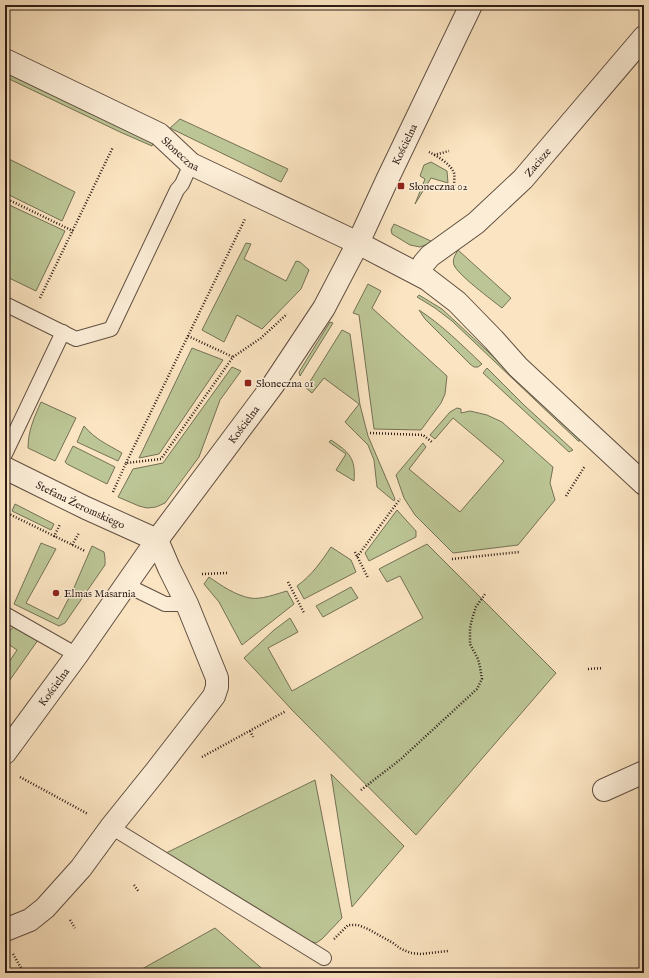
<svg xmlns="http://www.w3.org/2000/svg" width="649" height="978" viewBox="0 0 649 978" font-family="'IM FELL English',serif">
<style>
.green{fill:#bcc595;stroke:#747156}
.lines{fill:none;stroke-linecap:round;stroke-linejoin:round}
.service-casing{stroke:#604f41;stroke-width:16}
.minor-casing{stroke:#604f41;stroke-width:24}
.tertiary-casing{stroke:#604f41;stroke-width:24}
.path{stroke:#2d1d16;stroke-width:2.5;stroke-dasharray:1 2;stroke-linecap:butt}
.service{stroke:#fcedd7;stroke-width:14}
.minor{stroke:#fcedd7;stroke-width:22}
.tertiary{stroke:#fcedd7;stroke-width:22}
.poi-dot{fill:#8f2418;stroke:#fcedd7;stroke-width:1.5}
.labels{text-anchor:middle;stroke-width:3;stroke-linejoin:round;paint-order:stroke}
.street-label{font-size:11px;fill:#2d1d16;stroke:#fcedd7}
.poi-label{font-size:11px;fill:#2d1d16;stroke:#fcedd7;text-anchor:start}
</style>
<rect width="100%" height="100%" fill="#fbe4c1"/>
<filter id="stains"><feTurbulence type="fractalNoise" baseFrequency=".005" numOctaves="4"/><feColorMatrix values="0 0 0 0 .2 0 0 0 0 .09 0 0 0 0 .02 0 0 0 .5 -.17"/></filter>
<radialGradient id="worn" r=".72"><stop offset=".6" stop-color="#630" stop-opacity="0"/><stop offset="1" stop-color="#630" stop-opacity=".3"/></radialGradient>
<!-- green -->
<g class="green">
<polygon points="5,67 150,142 153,144 152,146 120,132 5,77"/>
<polygon points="180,119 288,169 281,182 170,128"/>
<polygon points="5,157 75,192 62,221 5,193"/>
<polygon points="431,162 447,171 448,183 431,178 415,204 425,179 420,176 424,165"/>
<polygon points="5,203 65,231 36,291 5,276"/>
<polygon points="394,224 433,242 420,247 410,245 392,234 391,230"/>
<polygon points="246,243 251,244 244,259 286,281 296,261 300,262 309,270 301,289 262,329 237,315 224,342 202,330"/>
<path d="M458,250l53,48 -9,10c-10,-8 -44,-33 -48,-43 -2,-5 1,-10 4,-15z"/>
<polygon points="368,284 381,291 372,308 447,376 445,394 441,403 421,430 374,429 359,315 353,313"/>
<polygon points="419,295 442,309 511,373 575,435 581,439 580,441 578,441 575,438 452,321 435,308 417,297"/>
<path d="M419,310c23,15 43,35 63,54l-4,3h-4l-4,-3 -45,-45z"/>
<polygon points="330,322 333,323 300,376 299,372"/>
<polygon points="342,330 350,334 360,405 368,436 395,499 394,501 377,487 374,460 368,445 345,422 359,404 324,378 312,393 306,388"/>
<polygon points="192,348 223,360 159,454 139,458"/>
<polygon points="232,367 241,371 220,400 199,457 165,503 156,507 147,508 139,506 118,497 133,469 163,463"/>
<polygon points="487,368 525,406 573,450 569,452 483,373"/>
<path d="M41,402l35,16 -21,43 -27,-13c0,-17 6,-30 13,-46z"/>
<polygon points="457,408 461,409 461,413 470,411 487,415 502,422 553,467 550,483 555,500 518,545 453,553 415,515 404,498 396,475 423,443 426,447 409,469 460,512 504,461 453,418 435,439 430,435 450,412"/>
<path d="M84,426c12,14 23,18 38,27l-4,8 -41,-19z"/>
<path d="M331,440c18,12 25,18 23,41l-18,-11 10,-16 -17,-12z"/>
<polygon points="73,446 115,467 107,484 67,464 65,462"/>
<polygon points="15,504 54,524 51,530 12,511"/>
<polygon points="397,510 416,531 416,537 369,561 365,553"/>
<polygon points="41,543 56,549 26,603 58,619 73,590 92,546 104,552 105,558 105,565 65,623 59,626 14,604"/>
<polygon points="427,544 556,673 416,835 293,711 244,658 274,630 290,618 298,632 268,648 292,691 423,618 400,576 387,582 379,569"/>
<path d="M331,547l20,13 5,12 -52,27 -7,-13c15,-11 24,-24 34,-39z"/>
<path d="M209,577c13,9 26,18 41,21 11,2 26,-4 37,-7l7,13 -52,41 -23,-43 -15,-18z"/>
<polygon points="351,587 358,598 323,617 316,606"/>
<polygon points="14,626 38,640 5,687 5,668 17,650 5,642 5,631 8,633"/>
<polygon points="331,774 404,846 352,907"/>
<polygon points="315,780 342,918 322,939 316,943 309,941 166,853"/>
<polygon points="215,928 267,973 135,973"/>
</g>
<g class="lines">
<!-- service casing -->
<g class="service-casing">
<g id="service">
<polyline points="5,304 76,339 111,329 177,190 182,184 191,164"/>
<polyline points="5,454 63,332"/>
<polyline points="126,585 165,604 187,604"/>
<polyline points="5,614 77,655"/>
<polyline points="111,827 324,958"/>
</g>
</g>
<!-- minor casing -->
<g class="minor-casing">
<g id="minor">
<path id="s1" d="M5,60l154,74 32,30 167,79 69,36 30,23 37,38 24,27 126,117"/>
<path id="s2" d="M418,274l6,-11 6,-7 46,-33 47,-44 121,-142"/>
<path id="s3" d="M5,468l81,40 71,32 12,28 18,36 30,74v9l-3,9 -58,75 -45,56 -30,41 -36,40 -15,12 -25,10"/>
<polyline points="604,790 644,772"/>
</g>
</g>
<!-- tertiary casing -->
<g class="tertiary-casing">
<g id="tertiary">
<path id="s4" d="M5,753l72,-98 80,-115 116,-155 51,-77 34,-65 29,-63 84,-175"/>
</g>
</g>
<!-- path -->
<g class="path">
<path d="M429,152c8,4 22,12 25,21 1,4 0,9 0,13"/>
<polyline points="434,155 449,151"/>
<polyline points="5,198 73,231"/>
<polyline points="40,298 113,147"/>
<polyline points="188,336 233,357"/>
<polyline points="370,433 423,435 432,442"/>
<polyline points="126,463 245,219"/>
<polyline points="113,492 126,463 161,459 233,357 261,338 287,314"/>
<polyline points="566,496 585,466"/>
<polyline points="5,512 85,551"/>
<polyline points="54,537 60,524"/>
<polyline points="72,545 79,533"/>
<polyline points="355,552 368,578"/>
<polyline points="357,557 400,499"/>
<polyline points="452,559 519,552"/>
<polyline points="202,574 227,573"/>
<polyline points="288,582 304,613"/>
<polyline points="588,669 603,668"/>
<polyline points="250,731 253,737"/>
<polyline points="202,757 286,711"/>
<polyline points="20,777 88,814"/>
<polyline points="361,790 401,759 477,689 482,679 480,667 478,659 470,644 470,628 472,619 476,607 485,594"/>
<polyline points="134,885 139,892"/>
<polyline points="70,920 75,928"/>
<polyline points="334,939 348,925 358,925 368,929 393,943 401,949 411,953 421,954 448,951"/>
<polyline points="13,954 24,973"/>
</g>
<!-- service -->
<use href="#service" class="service"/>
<!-- minor -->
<use href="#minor" class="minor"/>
<!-- tertiary -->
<use href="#tertiary" class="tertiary"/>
</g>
<!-- markers -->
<g class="poi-dot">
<rect x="397" y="182" width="8" height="8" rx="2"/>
<rect x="244" y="379" width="8" height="8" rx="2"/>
<circle cx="56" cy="593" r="4"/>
</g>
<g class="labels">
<!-- street labels -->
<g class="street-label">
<text dy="4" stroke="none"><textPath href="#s4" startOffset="730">Kościelna</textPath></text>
<text dy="4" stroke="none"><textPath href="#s1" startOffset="200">Słoneczna</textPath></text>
<text dy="4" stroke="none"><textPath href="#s2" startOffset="165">Zacisze</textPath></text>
<text dy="4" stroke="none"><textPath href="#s4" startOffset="406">Kościelna</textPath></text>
<text dy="4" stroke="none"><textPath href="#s3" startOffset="84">Stefana Żeromskiego</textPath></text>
<text dy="4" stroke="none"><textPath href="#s4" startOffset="82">Kościelna</textPath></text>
</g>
<!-- poi labels -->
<g class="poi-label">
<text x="409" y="190">Słoneczna 02</text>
<text x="256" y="387">Słoneczna 01</text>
<text x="64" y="597">Elmas Masarnia</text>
</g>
</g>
<!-- margin -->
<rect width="649" height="978" fill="none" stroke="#fbe4c1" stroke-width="20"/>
<rect x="6" y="6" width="637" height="966" fill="none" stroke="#2d1d16" stroke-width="2"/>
<rect x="10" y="10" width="629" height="958" fill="none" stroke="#2d1d16"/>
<rect width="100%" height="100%" filter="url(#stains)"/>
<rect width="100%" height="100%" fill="url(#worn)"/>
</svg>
